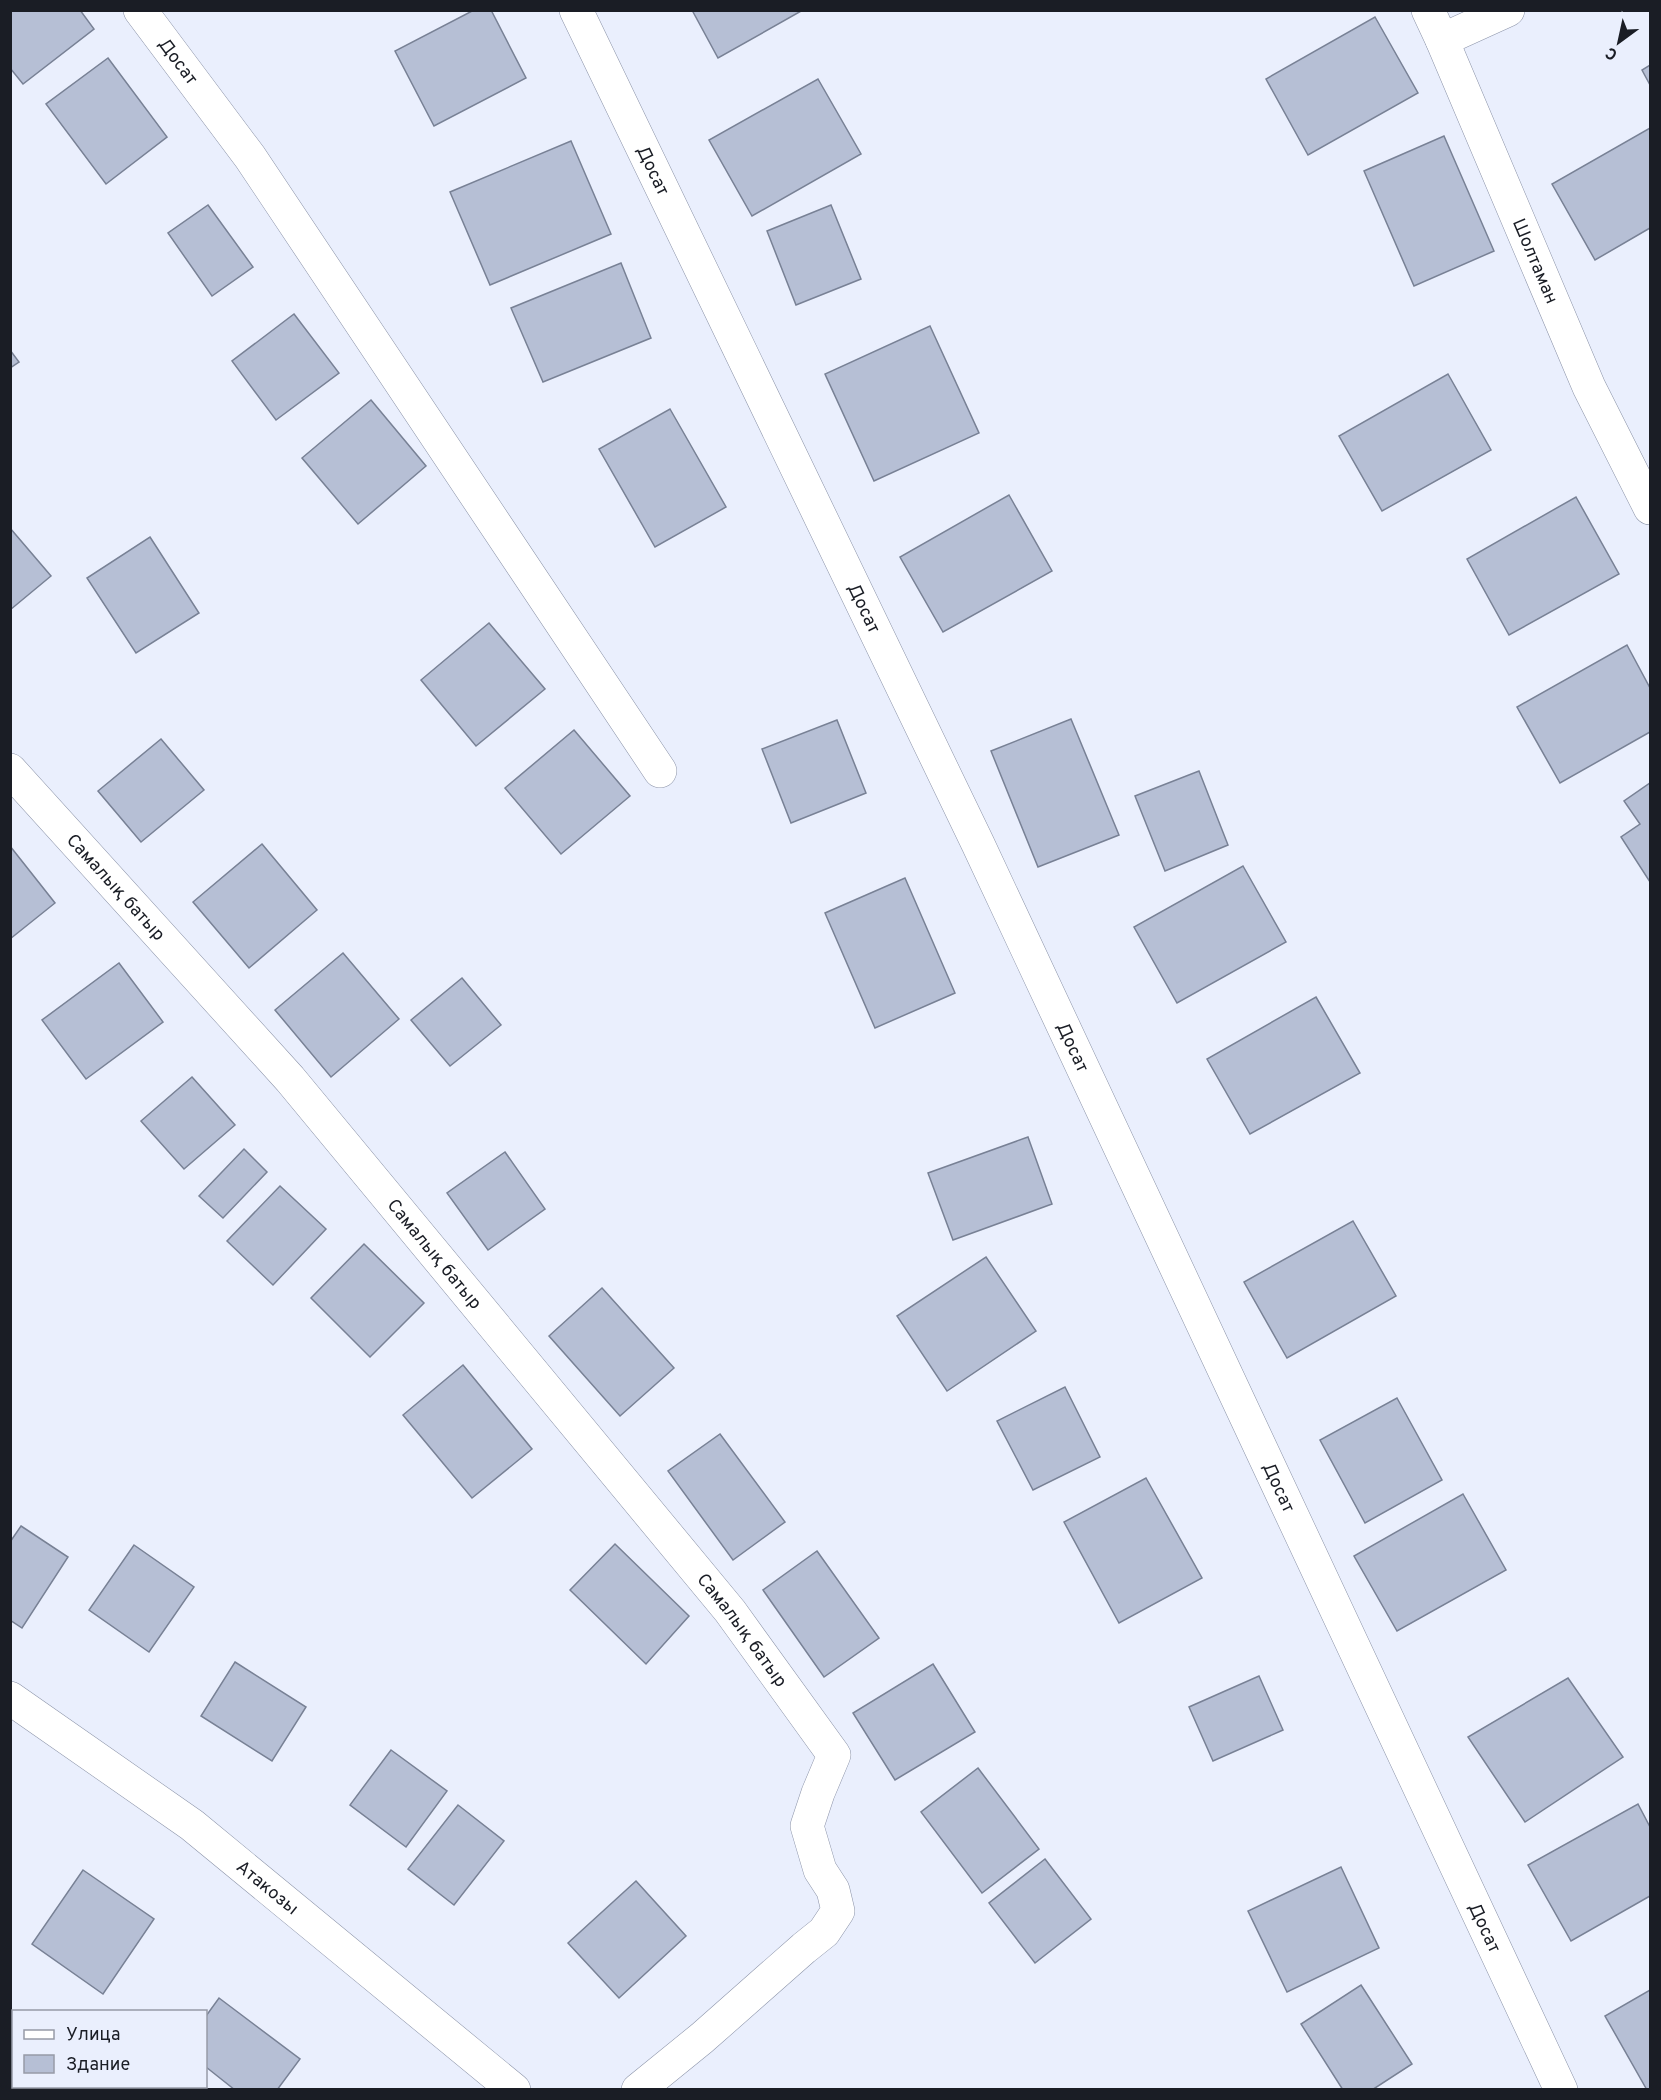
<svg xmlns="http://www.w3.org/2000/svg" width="1661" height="2100" viewBox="0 0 1661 2100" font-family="Overpass,sans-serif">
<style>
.building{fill:#b6bfd5;stroke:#788195;stroke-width:1.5}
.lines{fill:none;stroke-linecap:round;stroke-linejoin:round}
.minor-casing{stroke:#8b93a8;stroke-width:34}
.minor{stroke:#fff;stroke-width:33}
.labels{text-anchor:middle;stroke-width:6;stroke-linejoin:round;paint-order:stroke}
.street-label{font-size:18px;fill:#1a1d25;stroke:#eaeffd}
</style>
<rect width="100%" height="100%" fill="#eaeffd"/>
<!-- building -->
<g class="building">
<polygon points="10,10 80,10 94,29 23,84 10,68"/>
<polygon points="474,10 491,10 526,78 434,126 395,51"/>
<polygon points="692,10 803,10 718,58"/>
<polygon points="1375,17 1418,93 1308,155 1266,79"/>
<polygon points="108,58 167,137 106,184 46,104"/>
<polygon points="1650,65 1650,85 1642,70"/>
<polygon points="818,79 861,154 752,216 709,140"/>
<polygon points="1650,128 1650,228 1595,260 1552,184"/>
<polygon points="1444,136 1494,251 1414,286 1364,171"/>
<polygon points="571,141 611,234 490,285 450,192"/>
<polygon points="208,205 253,267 212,296 168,233"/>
<polygon points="831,205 861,279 796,305 767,231"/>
<polygon points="621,263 651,338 543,382 511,308"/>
<polygon points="294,314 339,373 276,420 232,361"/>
<polygon points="930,326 979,433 874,481 825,374"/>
<polygon points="10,350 19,362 10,368"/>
<polygon points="1448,374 1491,450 1382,511 1339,436"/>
<polygon points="371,400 426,466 358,524 302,458"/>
<polygon points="670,409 726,507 655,547 599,449"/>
<polygon points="1009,495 1052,571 943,632 900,557"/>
<polygon points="1576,497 1619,574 1509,635 1467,559"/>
<polygon points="10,528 51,576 10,610"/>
<polygon points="150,537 199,613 136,653 87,578"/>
<polygon points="489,623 545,689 476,746 421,680"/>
<polygon points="1627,645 1650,688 1650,732 1560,783 1517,707"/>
<polygon points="1071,719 1119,835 1038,867 991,751"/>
<polygon points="837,720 866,793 791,823 762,749"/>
<polygon points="574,730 630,796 561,854 505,788"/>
<polygon points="161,739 204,790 141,842 98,791"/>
<polygon points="1199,771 1228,845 1165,871 1135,796"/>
<polygon points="1650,783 1650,882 1621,837 1640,824 1624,801"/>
<polygon points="262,844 317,910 249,968 193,902"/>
<polygon points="10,846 55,903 10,939"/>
<polygon points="1243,866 1286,942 1177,1003 1134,927"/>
<polygon points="905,878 955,993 875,1028 825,913"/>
<polygon points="343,953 399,1019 331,1077 275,1010"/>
<polygon points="119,963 163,1022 86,1079 42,1020"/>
<polygon points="462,978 501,1025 450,1066 411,1020"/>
<polygon points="1316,997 1360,1073 1250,1134 1207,1059"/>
<polygon points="192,1077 235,1125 184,1169 141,1121"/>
<polygon points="1028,1137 1052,1204 953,1240 928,1173"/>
<polygon points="244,1149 267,1172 223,1218 199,1196"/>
<polygon points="505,1152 545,1209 488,1250 447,1193"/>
<polygon points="280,1186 326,1229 273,1285 227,1241"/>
<polygon points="1353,1221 1396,1296 1287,1358 1244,1282"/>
<polygon points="364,1244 424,1303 370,1357 311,1298"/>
<polygon points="986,1257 1036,1331 947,1391 897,1316"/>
<polygon points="602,1288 674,1368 620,1416 549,1336"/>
<polygon points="463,1365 532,1449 472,1498 403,1415"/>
<polygon points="1065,1387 1100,1457 1033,1490 997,1421"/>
<polygon points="1397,1398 1442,1480 1365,1523 1320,1440"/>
<polygon points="720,1434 785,1522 733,1560 668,1471"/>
<polygon points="1146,1478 1202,1578 1119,1623 1064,1522"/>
<polygon points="1463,1494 1506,1570 1397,1631 1354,1556"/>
<polygon points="21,1526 68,1557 22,1628 10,1620 10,1542"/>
<polygon points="615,1544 689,1616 646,1664 570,1590"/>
<polygon points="134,1545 194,1587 149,1652 89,1610"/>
<polygon points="817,1551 879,1638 824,1677 763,1590"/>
<polygon points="235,1662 306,1707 272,1761 201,1716"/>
<polygon points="933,1664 975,1732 895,1780 853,1713"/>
<polygon points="1259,1676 1283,1730 1213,1761 1189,1707"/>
<polygon points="1568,1678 1623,1757 1525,1822 1468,1737"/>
<polygon points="391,1750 447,1791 406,1847 350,1805"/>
<polygon points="978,1768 1039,1849 982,1893 921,1812"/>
<polygon points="1638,1804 1650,1827 1650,1896 1571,1941 1528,1865"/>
<polygon points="458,1805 504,1841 454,1905 408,1869"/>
<polygon points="1045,1859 1091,1919 1035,1963 989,1903"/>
<polygon points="1341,1867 1379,1948 1287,1992 1248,1911"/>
<polygon points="83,1870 154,1919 103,1994 32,1944"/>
<polygon points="636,1881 686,1936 619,1998 568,1943"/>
<polygon points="1361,1985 1412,2064 1372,2090 1343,2090 1301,2024"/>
<polygon points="1650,1990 1650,2090 1647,2090 1605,2016"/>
<polygon points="219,1998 300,2059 277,2090 235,2090 206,2067 206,2016"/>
</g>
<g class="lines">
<!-- minor casing -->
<g class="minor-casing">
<g id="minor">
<path id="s1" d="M140,10l110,147 410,614"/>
<path id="s2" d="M576,10l402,834 583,1246"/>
<path id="s3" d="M1428,10l14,30 147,347 61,121"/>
<polyline points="1442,40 1508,10"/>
<path id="s4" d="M10,770l280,309 440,532 104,144 -16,38 -11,33 13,44 13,20 5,21 -14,21 -20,16 -102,90 -64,52"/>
<path id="s5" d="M10,1698l182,127 322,265"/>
</g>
</g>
<!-- minor -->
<use href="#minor" class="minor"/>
</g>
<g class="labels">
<!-- street labels -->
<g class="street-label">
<text dy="6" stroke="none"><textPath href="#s1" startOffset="64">Досат</textPath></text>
<text dy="6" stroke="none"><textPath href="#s2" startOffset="178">Досат</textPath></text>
<text dy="6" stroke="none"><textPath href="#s3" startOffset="273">Шолтаман</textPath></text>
<text dy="6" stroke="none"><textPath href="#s2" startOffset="664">Досат</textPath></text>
<text dy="6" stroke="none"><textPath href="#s4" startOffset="158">Самалық батыр</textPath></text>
<text dy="6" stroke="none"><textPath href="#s2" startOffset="1150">Досат</textPath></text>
<text dy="6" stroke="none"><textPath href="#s4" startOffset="644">Самалық батыр</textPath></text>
<text dy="6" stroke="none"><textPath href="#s2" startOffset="1636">Досат</textPath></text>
<text dy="6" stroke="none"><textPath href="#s4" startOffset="1130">Самалық батыр</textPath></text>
<text dy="6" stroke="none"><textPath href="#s5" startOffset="320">Атакозы</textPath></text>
<text dy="6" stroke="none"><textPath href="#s2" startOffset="2122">Досат</textPath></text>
</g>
</g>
<!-- border -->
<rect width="1661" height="2100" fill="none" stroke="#1a1d25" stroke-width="24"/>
<!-- legend -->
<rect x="12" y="2010" width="195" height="78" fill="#eaeffd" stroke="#979ba7" stroke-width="1.5"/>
<rect x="24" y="2030" width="30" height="9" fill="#ffffff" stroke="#979ba7" stroke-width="1.5"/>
<text x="66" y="2040" font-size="18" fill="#1a1d25">Улица</text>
<rect x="24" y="2055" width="30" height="18" fill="#b6bfd5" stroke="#979ba7" stroke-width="1.5"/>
<text x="66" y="2070" font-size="18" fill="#1a1d25">Здание</text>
<!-- north arrow -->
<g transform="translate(1619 42) rotate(213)" stroke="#eaeffd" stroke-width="4.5" paint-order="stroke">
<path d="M0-4.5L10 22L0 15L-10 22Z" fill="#1a1d25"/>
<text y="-9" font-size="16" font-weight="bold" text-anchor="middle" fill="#1a1d25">С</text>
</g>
</svg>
